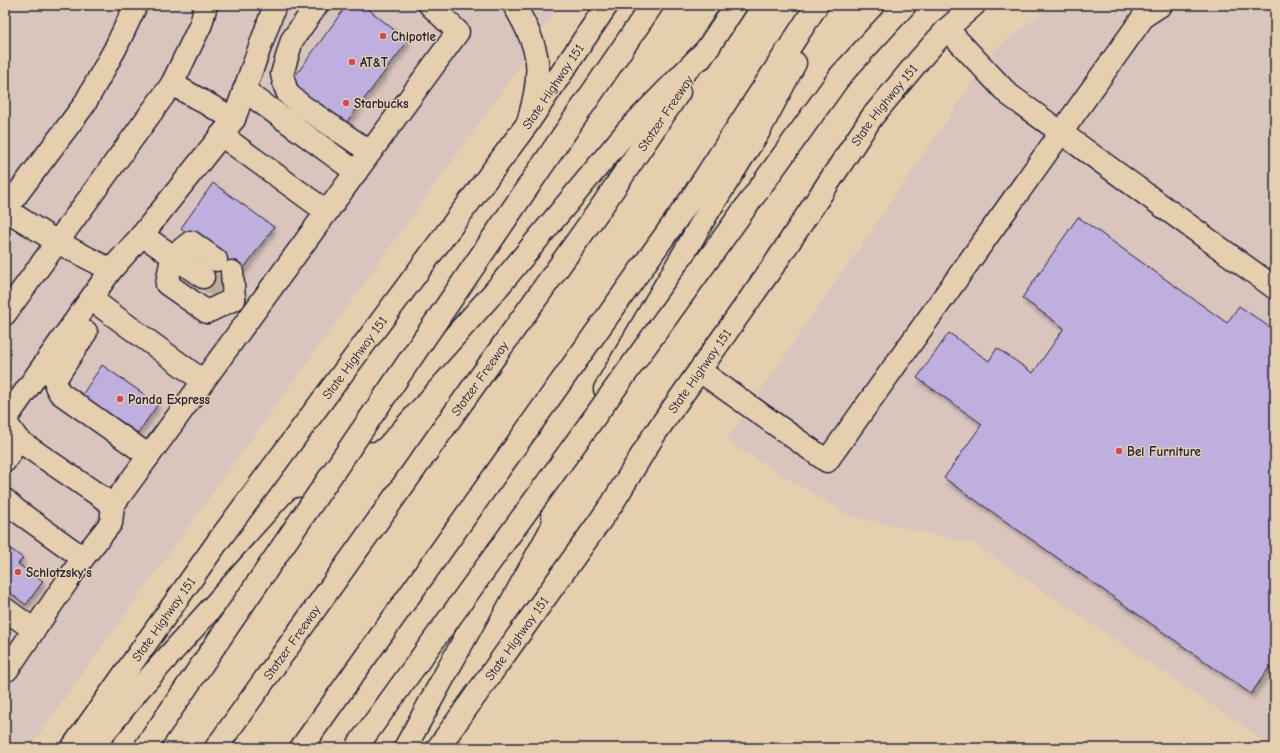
<svg xmlns="http://www.w3.org/2000/svg" width="1280" height="753" viewBox="0 0 1280 753" font-family="'Comic Neue',sans-serif">
<style>
.built{fill:#d9c5bd}
.building{fill:#beafdf;stroke:#22223b;filter:url(#shadow)}
.lines{fill:none;stroke-linecap:round;stroke-linejoin:round}
.minor-tunnel{stroke:#beac97;stroke-width:22;stroke-dasharray:22 11;stroke-linecap:butt}
.minor-casing{stroke:#22223b;stroke-width:25}
.major-casing{stroke:#22223b;stroke-width:25}
.highway-casing{stroke:#22223b;stroke-width:25}
.minor{stroke:#e5cfae;stroke-width:22}
.major{stroke:#e5cfae;stroke-width:22}
.highway{stroke:#e5cfae;stroke-width:22}
.highway-bridge-casing{stroke:#22223b;stroke-width:25;stroke-linecap:butt}
.highway-bridge{stroke:#e5cfae;stroke-width:22}
.poi-dot{fill:#d1495b;stroke:#e5cfae;stroke-width:1.5}
.labels{text-anchor:middle;stroke-width:3;stroke-linejoin:round;paint-order:stroke}
.poi-label{font-size:13px;font-weight:bold;fill:#22223b;stroke:#e5cfae;text-anchor:start}
.street-label{font-size:13px;fill:#22223b;stroke:#e5cfae}
</style>
<defs>
<filter id="shadow"><feDropShadow dx="2.5" dy="4.5" stdDeviation="2" flood-color="#0004"/></filter>
</defs>
<rect width="100%" height="100%" fill="#e5cfae"/>
<filter id="ink" filterUnits="userSpaceOnUse"><feTurbulence type="fractalNoise" baseFrequency=".025" numOctaves="2"/><feDisplacementMap in="SourceGraphic" scale="8" xChannelSelector="R" yChannelSelector="G"/><feConvolveMatrix kernelMatrix="1 2 1 2 8 2 1 2 1" color-interpolation-filters="sRGB"/></filter>
<g filter="url(#ink)">
<!-- built -->
<g class="built">
<polygon points="5,5 559,5 509,82 29,748 5,748"/>
<polygon points="1052,5 1275,5 1275,748 973,543 852,517 726,441 996,49"/>
</g>
<!-- building -->
<g class="building">
<polygon points="347,5 363,5 408,41 346,123 290,83"/>
<polygon points="213,183 274,227 241,272 181,228"/>
<polygon points="1078,217 1227,323 1239,306 1275,331 1275,659 1251,694 944,478 982,424 917,378 949,333 989,361 997,348 1033,373 1064,328 1022,298"/>
<polygon points="102,365 158,404 138,433 82,395"/>
<polygon points="5,545 23,558 18,564 43,581 26,605 5,589"/>
</g>
<g class="lines">
<!-- minor-tunnel -->
<polyline class="minor-tunnel" points="203,277 220,289"/>
<!-- minor casing -->
<g class="minor-casing">
<g id="minor">
<polyline points="317,5 292,40 282,74 285,86 288,94 301,105 370,152"/>
<path d="M514,5c27,45 29,65 15,114"/>
<polyline points="947,29 1008,94 1275,288"/>
<polyline points="172,84 234,119"/>
<polyline points="244,90 356,172"/>
<polyline points="221,135 327,212"/>
<polyline points="5,209 57,242 111,270"/>
<polyline points="6,209 84,105 115,49 136,5"/>
<polyline points="142,235 203,277"/>
<polyline points="216,260 191,242 172,257 167,284 207,312 234,299"/>
<polyline points="232,272 234,299"/>
<polyline points="91,299 203,381"/>
<polyline points="5,314 172,84 201,24 206,5"/>
<polyline points="86,332 56,378 56,386 60,393 149,456"/>
<polyline points="700,371 827,461 1144,16 1161,5"/>
<polyline points="5,420 111,270 142,235 234,119 275,5"/>
<polyline points="5,421 18,440 113,505"/>
<polyline points="5,461 18,440"/>
<polyline points="5,500 16,510 83,558"/>
<polyline points="5,609 34,630"/>
<polyline points="5,669 7,670 83,558 111,523 113,505 458,32 430,5"/>
</g>
</g>
<!-- major casing -->
<g class="major-casing">
<g id="major">
<path id="s1" d="M72,748l147,-208 309,-417 79,-118"/>
<path id="s2" d="M438,748l174,-244 42,-69 122,-173 96,-145 48,-58 27,-30 27,-24"/>
</g>
</g>
<!-- highway casing -->
<g class="highway-casing">
<g id="highway">
<polyline points="701,58 736,5"/>
<polyline points="841,75 905,5"/>
<polyline points="566,131 652,5"/>
<polyline points="605,389 708,212 759,131 795,63"/>
<polyline points="371,430 494,292 628,130 709,47"/>
<polyline points="92,748 140,688 300,509"/>
<path id="s3" d="M216,748l386,-542 77,-114"/>
<polyline points="301,748 693,196 817,5"/>
<polyline points="405,748 530,519"/>
</g>
</g>
<!-- minor -->
<use href="#minor" class="minor"/>
<!-- major -->
<use href="#major" class="major"/>
<!-- highway -->
<use href="#highway" class="highway"/>
<!-- highway-bridge casing -->
<g class="highway-bridge-casing">
<g id="highway-bridge">
<polyline points="145,748 566,131"/>
<polyline points="356,748 841,75"/>
</g>
</g>
<!-- highway-bridge -->
<use href="#highway-bridge" class="highway-bridge"/>
</g>
</g>
<!-- markers -->
<g class="poi-dot">
<circle cx="383" cy="36" r="4"/>
<circle cx="352" cy="62" r="4"/>
<circle cx="346" cy="103" r="4"/>
<circle cx="120" cy="399" r="4"/>
<circle cx="1119" cy="451" r="4"/>
<circle cx="18" cy="572" r="4"/>
</g>
<g class="labels">
<!-- poi labels -->
<g class="poi-label">
<text x="391" y="41">Chipotle</text>
<text x="360" y="67">AT&amp;T</text>
<text x="354" y="108">Starbucks</text>
<text x="128" y="404">Panda Express</text>
<text x="1127" y="456">Bel Furniture</text>
<text x="26" y="577">Schlotzsky's</text>
</g>
<!-- street labels -->
<g class="street-label">
<text dy="5" stroke="none"><textPath href="#s1" startOffset="818">State Highway 151</textPath></text>
<text dy="5" stroke="none"><textPath href="#s2" startOffset="783">State Highway 151</textPath></text>
<text transform="translate(665 113) rotate(-56)" y="5">Stotzer Freeway</text>
<text dy="5" stroke="none"><textPath href="#s1" startOffset="482">State Highway 151</textPath></text>
<text dy="5" stroke="none"><textPath href="#s2" startOffset="459">State Highway 151</textPath></text>
<text dy="5" stroke="none"><textPath href="#s3" startOffset="454">Stotzer Freeway</textPath></text>
<text dy="5" stroke="none"><textPath href="#s1" startOffset="158">State Highway 151</textPath></text>
<text dy="5" stroke="none"><textPath href="#s2" startOffset="135">State Highway 151</textPath></text>
<text dy="5" stroke="none"><textPath href="#s3" startOffset="130">Stotzer Freeway</textPath></text>
</g>
</g>
<!-- margin -->
<rect width="1280" height="753" fill="none" stroke="#e5cfae" stroke-width="20"/>
<rect x="10" y="10" width="1260" height="733" fill="none" stroke="#22223b" stroke-width="1.5" filter="url(#ink)"/>
</svg>
